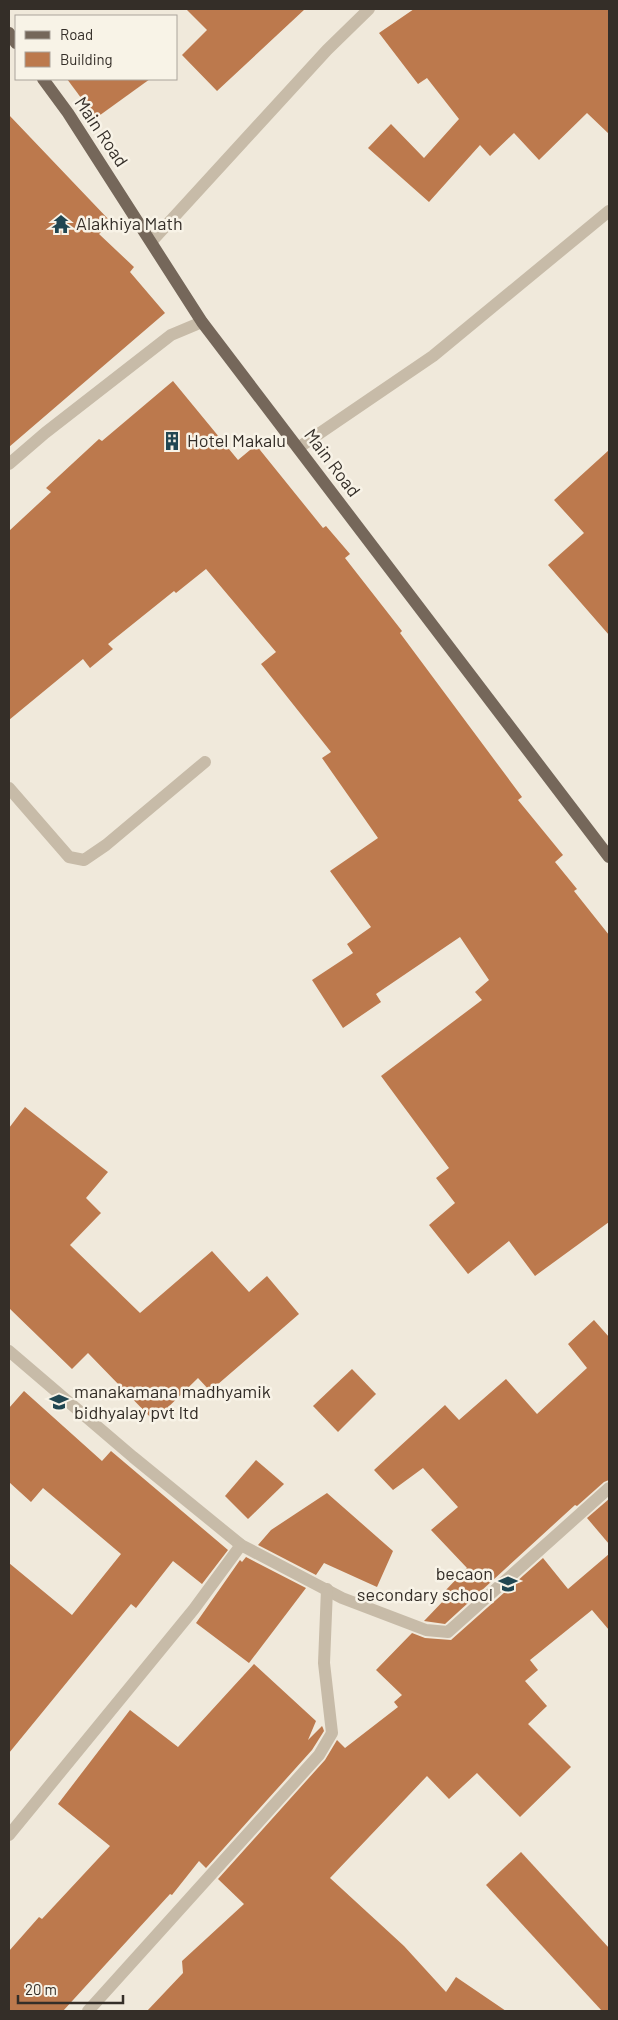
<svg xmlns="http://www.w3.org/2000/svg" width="618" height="2020" viewBox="0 0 618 2020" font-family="Barlow,sans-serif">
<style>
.building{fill:#bc794d}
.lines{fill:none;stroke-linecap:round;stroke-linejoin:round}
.service{stroke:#c7bba8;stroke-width:12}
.minor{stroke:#c7bba8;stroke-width:12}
.primary{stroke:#75675a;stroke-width:12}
.labels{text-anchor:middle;stroke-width:5;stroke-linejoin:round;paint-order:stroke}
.street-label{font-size:18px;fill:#342e28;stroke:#f8f3e7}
.poi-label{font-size:18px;fill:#342e28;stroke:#f8f3e7;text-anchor:start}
</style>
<rect width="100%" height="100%" fill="#f0e9db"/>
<!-- building -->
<g class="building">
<polygon points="186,9 305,9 217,91 182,55 207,30"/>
<polygon points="414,9 609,9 609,134 587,113 539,160 514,133 490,156 480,145 429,202 368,148 391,124 424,158 459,119 427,78 418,84 379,33"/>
<polygon points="67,79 150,79 96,118"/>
<polygon points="9,115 111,222 99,234 134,267 130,272 165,313 9,447"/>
<polygon points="173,381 238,460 256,445 323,528 326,526 350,554 345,558 402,631 400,633 522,797 518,800 563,855 555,862 577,889 574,891 609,935 609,1222 535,1276 509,1241 468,1274 429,1225 455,1203 436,1178 449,1168 381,1076 482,1000 475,992 489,980 460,937 376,994 381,1002 343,1028 312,980 353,953 347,944 371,927 330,871 378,838 322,758 331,752 261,664 276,652 206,569 176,593 174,591 108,644 113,649 90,668 83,659 9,720 9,531 51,492 46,488 99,439 102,441"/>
<polygon points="609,450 609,635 548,565 584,533 554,500"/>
<polygon points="25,1107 108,1172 86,1198 101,1213 70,1245 140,1313 212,1251 249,1292 267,1276 299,1314 210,1391 198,1378 154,1421 88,1353 72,1369 9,1308 9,1128"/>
<polygon points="594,1320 609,1337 609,1480 604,1482 577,1506 575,1505 445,1624 424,1621 447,1597 443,1593 467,1568 431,1530 458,1507 423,1468 393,1490 374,1470 445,1405 459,1420 506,1379 537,1414 587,1368 568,1344"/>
<polygon points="352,1369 376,1394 338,1432 313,1406"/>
<polygon points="24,1391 102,1461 111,1451 228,1550 202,1584 173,1561 136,1608 131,1604 9,1753 9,1563 72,1615 121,1554 43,1488 31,1502 9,1482 9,1408"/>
<polygon points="256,1460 284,1484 248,1519 225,1496"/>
<polygon points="327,1493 393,1551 377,1587 324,1563 316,1575 258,1545 271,1530"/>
<polygon points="609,1499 609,1544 587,1518"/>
<polygon points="609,1554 609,1630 592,1610 530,1660 538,1670 525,1681 547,1706 528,1724 571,1767 520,1817 477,1773 449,1799 427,1776 330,1878 404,1946 446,1992 456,1977 506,2011 147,2011 183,1973 182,1961 244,1904 218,1879 325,1760 337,1740 345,1748 398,1707 394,1702 402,1695 376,1670 412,1633 425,1638 451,1640 543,1558 568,1589"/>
<polygon points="246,1557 306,1588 249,1663 196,1623 240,1560 242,1562"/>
<polygon points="254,1664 316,1721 308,1740 322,1726 323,1728 324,1731 312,1750 206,1868 199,1861 172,1895 170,1894 63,2011 9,2011 9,1951 39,1917 42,1919 110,1846 58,1804 130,1710 178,1747"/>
<polygon points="521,1852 609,1948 609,2011 602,2011 486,1885"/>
</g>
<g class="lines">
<!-- service -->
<g class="service">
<polyline points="298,448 433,356 609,211"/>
<polyline points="9,788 69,857 84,860 106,845 205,762"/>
</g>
<!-- minor -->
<g class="minor">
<polyline points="152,241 327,50 369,9"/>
<polyline points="9,464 45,433 171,335 202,322"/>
<polyline points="9,1351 133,1457 241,1545 342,1598 426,1630 448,1632 609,1488"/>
<polyline points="9,1835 194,1609 241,1545"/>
<polyline points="88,2011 319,1755 332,1733 324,1663 327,1589"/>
</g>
<!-- primary -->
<g class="primary">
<polyline points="9,33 16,43"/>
<polyline points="43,79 68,113 202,322 609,857"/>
</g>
</g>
<!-- icons -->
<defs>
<g id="temple-bare" transform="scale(1.5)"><path d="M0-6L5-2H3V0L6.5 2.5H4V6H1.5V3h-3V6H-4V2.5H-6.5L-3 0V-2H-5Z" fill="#214752" stroke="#f8f3e7" stroke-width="2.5" paint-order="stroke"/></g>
<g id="building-bare" transform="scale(1.5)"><path d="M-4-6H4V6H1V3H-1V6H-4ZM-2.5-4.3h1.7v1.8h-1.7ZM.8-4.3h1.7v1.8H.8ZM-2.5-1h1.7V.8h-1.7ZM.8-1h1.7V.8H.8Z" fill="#214752" stroke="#f8f3e7" stroke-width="2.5" paint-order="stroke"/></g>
<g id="school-bare" transform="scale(1.5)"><path d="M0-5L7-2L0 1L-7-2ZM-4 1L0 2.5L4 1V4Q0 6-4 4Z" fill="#214752" stroke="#f8f3e7" stroke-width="2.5" paint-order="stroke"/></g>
</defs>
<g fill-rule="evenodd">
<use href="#temple-bare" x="61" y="224"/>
<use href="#building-bare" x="172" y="441"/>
<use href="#school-bare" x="59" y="1402"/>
<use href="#school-bare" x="508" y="1584"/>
</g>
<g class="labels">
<!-- street labels -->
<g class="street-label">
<text transform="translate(101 132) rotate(56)" y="6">Main Road</text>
<text transform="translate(332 463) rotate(53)" y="6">Main Road</text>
</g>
<!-- poi labels -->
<g class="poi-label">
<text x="76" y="230">Alakhiya Math</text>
<text x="187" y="447">Hotel Makalu</text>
<text x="74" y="1398">manakamana madhyamik<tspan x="74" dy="21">bidhyalay pvt ltd</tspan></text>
<text x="493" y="1580" text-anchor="end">becaon<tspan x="493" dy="21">secondary school</tspan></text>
</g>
</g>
<!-- border -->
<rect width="618" height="2020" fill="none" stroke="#342e28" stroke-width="20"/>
<!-- legend -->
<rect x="15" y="15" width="162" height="65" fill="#f8f3e7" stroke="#aaa49b"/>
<rect x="25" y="31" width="25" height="8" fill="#75675a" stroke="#aaa49b"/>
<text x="60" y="40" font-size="15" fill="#342e28">Road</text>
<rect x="25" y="52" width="25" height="15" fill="#bc794d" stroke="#aaa49b"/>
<text x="60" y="65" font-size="15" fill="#342e28">Building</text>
<!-- scale -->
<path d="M18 1995v8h105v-8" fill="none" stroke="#342e28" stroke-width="2.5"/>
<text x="25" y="1995" font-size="15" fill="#342e28" stroke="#f8f3e7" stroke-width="4" paint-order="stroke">20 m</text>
</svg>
